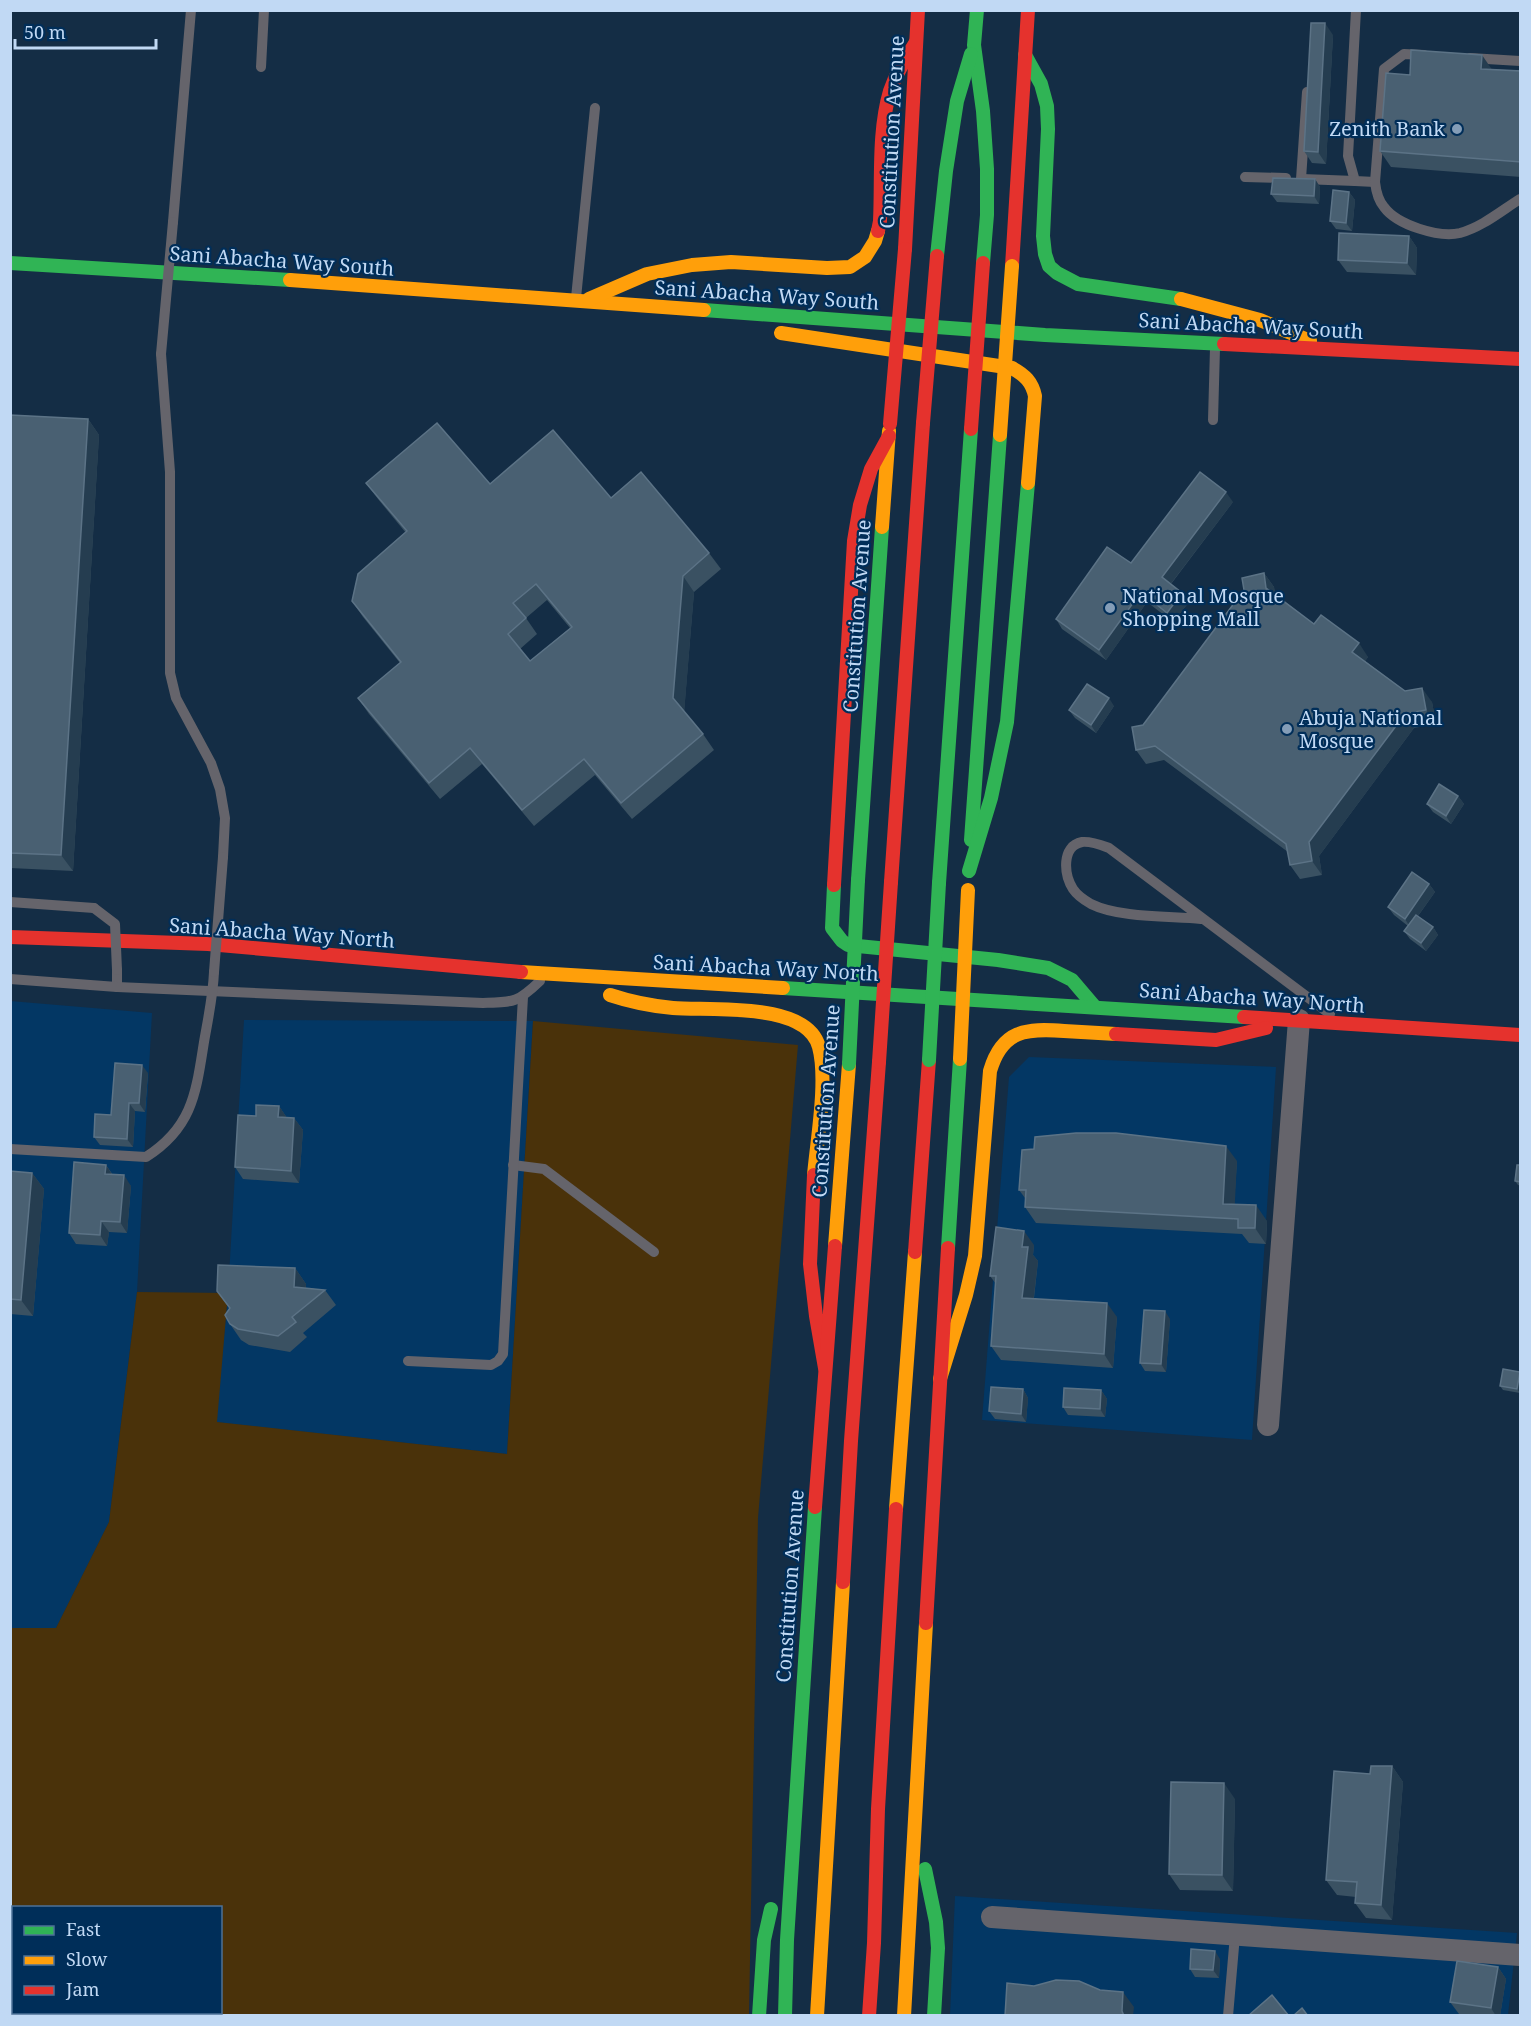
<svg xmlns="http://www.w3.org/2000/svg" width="1531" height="2026" viewBox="0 0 1531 2026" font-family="'Noto Serif',serif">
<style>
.built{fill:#033764}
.green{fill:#4a320a;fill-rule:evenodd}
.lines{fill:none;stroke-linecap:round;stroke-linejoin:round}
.lane{stroke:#65646b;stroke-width:10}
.street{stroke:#65646b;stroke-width:22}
.fast{stroke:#30b455;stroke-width:14}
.slow{stroke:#ff9f0a;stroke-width:14}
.jam{stroke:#e5322d;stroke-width:14}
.lane-bridge{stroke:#65646b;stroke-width:10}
.fast-bridge{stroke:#30b455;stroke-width:14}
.slow-bridge{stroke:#ff9f0a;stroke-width:14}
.jam-bridge{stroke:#e5322d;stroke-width:14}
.wall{fill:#3a5162;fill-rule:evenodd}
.shaded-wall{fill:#253d50}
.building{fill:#496072;stroke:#5c7386;stroke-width:1.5;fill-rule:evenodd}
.poi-dot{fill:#849db7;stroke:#002e59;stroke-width:2}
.labels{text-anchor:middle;stroke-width:4.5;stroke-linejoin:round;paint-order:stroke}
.poi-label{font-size:20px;fill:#c1d9f4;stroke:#002e59;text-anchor:start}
.street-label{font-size:20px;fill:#c1d9f4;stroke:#002e59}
</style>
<rect width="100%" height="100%" fill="#142d45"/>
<!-- built -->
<g class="built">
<polygon points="10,1001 152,1013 137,1292 109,1522 56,1628 11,1628"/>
<polygon points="244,1020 533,1021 507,1454 216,1422 228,1293"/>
<polygon points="1029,1057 1276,1067 1252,1440 982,1420 1009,1077"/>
<polygon points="955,1896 1517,1933 1508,2015 950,2016"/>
</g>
<!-- green -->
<path class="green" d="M533,1021l265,24 -40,473 -9,497h-738l-1,-387h46l53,-106 28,-230 91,1 -11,129 290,32zM14,1908h206v104h-206z"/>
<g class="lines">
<!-- lane -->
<g class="lane">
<polyline points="1356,10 1348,156 1355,181 1375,182"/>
<path d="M1424,55l-20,-1 -20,15 -9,113c1,9 3,18 9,25 13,18 55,31 76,26 22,-6 41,-22 60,-34"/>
<polyline points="1470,58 1520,61"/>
<polyline points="261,67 264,10"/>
<polyline points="1245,177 1286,178"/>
<polyline points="1301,179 1307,92"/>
<polyline points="1302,179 1355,181"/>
<polyline points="173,222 191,10"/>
<polyline points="576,298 595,108"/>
<polyline points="161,354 170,472 170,673 176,698 211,763 220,789 225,818 223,857"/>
<polyline points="1213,420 1215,348"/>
<polyline points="10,902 94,908"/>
<path d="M1201,919c-32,-3 -82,-1 -110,-15 -7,-4 -14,-9 -18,-15 -9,-14 -12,-43 9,-47 9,-1 19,3 27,6l221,166"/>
<path d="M117,970v17l366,16c31,-1 34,0 57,-22"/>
<polyline points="10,979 117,987"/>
<path d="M10,1149l136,8c47,-30 50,-65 58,-115 4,-23 9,-46 10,-70"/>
<polyline points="513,1165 544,1169 654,1252"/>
<polyline points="408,1361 491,1365 498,1361 503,1354 523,997"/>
<polyline points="1228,2016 1235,1935"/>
</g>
<!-- street -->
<g class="street">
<polyline points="1268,1425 1299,1020"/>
<polyline points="992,1917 1520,1955"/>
</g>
<!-- fast -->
<g class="fast">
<polyline points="977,10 974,45 983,111 987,169 987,215 983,263"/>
<polyline points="1025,55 1041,84 1047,106 1048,129 1043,236 1045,254 1049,266 1057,273 1078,284 1181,299"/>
<polyline points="937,256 946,171 957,101 971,54"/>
<polyline points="10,263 290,280"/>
<polyline points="704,310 1045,335 1224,344"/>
<polyline points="971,840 1000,435"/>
<polyline points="969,871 991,798 1007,722 1028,483"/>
<polyline points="858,880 882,527"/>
<polyline points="939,883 971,429"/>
<polyline points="834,885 832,928 842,941 848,945 998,960 1048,968 1072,980 1095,1007"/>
<polyline points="783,988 1244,1017"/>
<polyline points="948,1248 960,1059"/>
<polyline points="925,1869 936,1922 938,1948 934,2016"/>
<polyline points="759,2016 764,1940 771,1909"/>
<polyline points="785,2016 787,1940 815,1507"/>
</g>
<!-- slow -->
<g class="slow">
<polyline points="290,280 704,310"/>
<polyline points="589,299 647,274 692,265 731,262 827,268 850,267 865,257 875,241 878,231"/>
<polyline points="1181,299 1260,320 1310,341"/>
<path d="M781,333l231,35c13,7 20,14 23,28l-7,87"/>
<polyline points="882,527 889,431"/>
<polyline points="521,972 783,988"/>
<path d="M610,995c21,7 41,11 63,13 37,3 134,-7 146,39 9,33 -2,93 -5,128"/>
<polyline points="835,1246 849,1064"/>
<path d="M940,1379l26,-84 9,-39 15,-185c12,-41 36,-43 74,-40 17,1 34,2 52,3"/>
<polyline points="896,1509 915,1252"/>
<polyline points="817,2016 843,1582"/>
<polyline points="904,2016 926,1623"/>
</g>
<!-- jam -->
<g class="jam">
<path d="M878,231l2,-10c2,-42 -2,-89 10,-130 6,-18 16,-33 26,-49"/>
<polyline points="905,249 918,10"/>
<polyline points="1012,266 1028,10"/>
<polyline points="1224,344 1520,359"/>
<polyline points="891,882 923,423"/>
<polyline points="834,885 854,541 860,505 871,469 889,436"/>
<polyline points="10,937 208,944 521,972"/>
<polyline points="1244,1017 1520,1035"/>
<polyline points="1116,1034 1216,1040 1266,1028"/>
<polyline points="814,1175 810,1264 816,1316 825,1368"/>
<polyline points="915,1252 929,1060"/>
<polyline points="815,1507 835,1246"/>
<polyline points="843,1582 851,1441 879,1062"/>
<polyline points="926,1623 948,1248"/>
<polyline points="869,2016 874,1943 878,1809 896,1509"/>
</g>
<!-- lane-bridge -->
<g class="lane-bridge">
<polyline points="161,354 173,222"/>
<polyline points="94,908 115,924 117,970"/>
<polyline points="214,972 223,857"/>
</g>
<!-- fast-bridge -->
<g class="fast-bridge">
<polyline points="929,1060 939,883"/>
<polyline points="849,1064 858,880"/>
</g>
<!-- slow-bridge -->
<g class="slow-bridge">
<polyline points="1000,435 1012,266"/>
<polyline points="960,1059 968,890"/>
</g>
<!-- jam-bridge -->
<g class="jam-bridge">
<polyline points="923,423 937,256"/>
<polyline points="890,424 905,249"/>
<polyline points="971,429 983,263"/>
<polyline points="879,1062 891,882"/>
</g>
</g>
<!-- wall -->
<g class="wall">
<polygon points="1333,35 1326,164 1312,163 1304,151"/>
<polygon points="1492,69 1521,71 1521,177 1391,167 1380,151 1410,75"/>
<polygon points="1315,179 1320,187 1319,204 1277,202 1271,194"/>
<polygon points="1349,192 1355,200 1352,231 1336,229 1330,221"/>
<polygon points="1409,236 1417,248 1416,275 1347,272 1338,260"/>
<polygon points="10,415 88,419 99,435 73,871 10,868"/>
<path d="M366,483l124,1 121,14 98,55 12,16 -27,23 -10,120 19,22 11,16 -82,69 -37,-44 -61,51 -52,-62 -42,35 -71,-85 -11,-16 42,-35 -37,-46 -11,-16 54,-68 -28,-34zM547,600l23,28 -40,33 -10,-12 17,-15 -11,-16z"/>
<polygon points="1233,502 1171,584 1182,593 1189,602 1173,622 1147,602 1106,660 1062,629 1056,619 1131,563"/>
<polygon points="1264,573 1274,587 1275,594 1314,624 1368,657 1365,661 1405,691 1432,702 1436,724 1414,728 1319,856 1322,875 1300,879 1290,865 1288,852 1164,760 1146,764 1136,750 1143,725"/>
<polygon points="1114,706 1096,733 1075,718 1069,710"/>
<polygon points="1458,796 1464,804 1451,824 1433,812 1427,804"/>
<polygon points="1429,884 1435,892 1418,916 1433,927 1438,935 1426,951 1410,939 1404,931 1408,926 1394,915 1388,907"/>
<polygon points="148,1073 145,1112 135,1111 133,1147 100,1145 94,1137 111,1115"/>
<polygon points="279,1106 287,1118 294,1118 303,1130 299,1183 243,1179 235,1167 256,1116"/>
<polygon points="1237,1161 1234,1205 1267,1221 1266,1244 1249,1243 1242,1234 1036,1223 1025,1207 1025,1198 1019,1190"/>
<polygon points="106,1165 113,1175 131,1186 127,1233 109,1232 107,1246 76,1244 69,1233"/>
<polygon points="1521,1165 1521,1186 1518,1185 1515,1181"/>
<polygon points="10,1171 32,1173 44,1189 33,1316 10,1314"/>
<polygon points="1034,1245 1033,1255 1038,1261 1034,1298 1117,1317 1113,1368 1001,1360 991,1346 996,1284 990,1276"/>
<polygon points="295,1268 306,1284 306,1288 325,1290 336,1305 303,1333 307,1337 290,1352 249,1345 241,1340 230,1324 229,1308 217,1291"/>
<polygon points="1170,1319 1166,1372 1145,1371 1140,1363"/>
<polygon points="1520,1372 1520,1393 1503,1390 1500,1386"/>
<polygon points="1023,1389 1028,1398 1026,1422 995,1419 989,1411"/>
<polygon points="1101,1390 1107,1399 1105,1417 1068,1415 1063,1407"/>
<polygon points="1392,1766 1403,1782 1392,1920 1366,1918 1355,1903 1356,1897 1337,1895 1326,1880 1370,1774"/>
<polygon points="1235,1799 1233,1891 1180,1890 1169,1874"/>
<polygon points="1220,1959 1219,1978 1195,1977 1190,1969"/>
<polygon points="1498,1967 1506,1979 1500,2016 1471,2016 1459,2014 1450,2002"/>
</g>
<!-- shaded-wall -->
<g class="shaded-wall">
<polygon points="1325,23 1333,35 1326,164 1318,152"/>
<polygon points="1482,55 1493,71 1481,69"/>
<polygon points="1315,179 1320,187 1319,204 1314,196"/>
<polygon points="1349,192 1355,200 1352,231 1346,223"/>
<polygon points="1409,236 1417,248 1416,275 1407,263"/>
<polygon points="88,419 99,435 73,871 61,855"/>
<polygon points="1226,492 1233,502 1169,586 1162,577"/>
<polygon points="1264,573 1274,587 1276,602 1266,588"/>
<polygon points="683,576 694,592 684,714 673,698"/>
<polygon points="1141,592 1147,602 1106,660 1099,650"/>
<polygon points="1182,593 1189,602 1173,622 1167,613"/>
<polygon points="1359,643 1368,657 1362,666 1352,652"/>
<polygon points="1422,688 1432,702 1436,724 1426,710"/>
<polygon points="1109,698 1114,706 1096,733 1091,725"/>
<polygon points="1405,714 1414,728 1319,856 1322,875 1312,861 1309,842"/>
<polygon points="1458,796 1464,804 1451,824 1446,816"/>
<polygon points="1429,884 1435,892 1410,927 1405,919"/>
<polygon points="1433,927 1438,935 1426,951 1421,943"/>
<polygon points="142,1065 148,1073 145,1112 139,1103"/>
<polygon points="129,1103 135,1111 133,1147 127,1139"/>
<polygon points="279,1106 287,1118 278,1117"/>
<polygon points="294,1118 303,1130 299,1183 291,1171"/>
<polygon points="1226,1146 1237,1161 1234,1220 1223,1204"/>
<polygon points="106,1165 113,1176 105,1174"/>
<polygon points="32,1173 44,1189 33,1316 21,1300"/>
<polygon points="124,1175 131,1186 127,1233 120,1222"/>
<polygon points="1256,1205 1267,1221 1266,1244 1255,1228"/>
<polygon points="101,1221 109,1232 107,1246 100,1235"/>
<polygon points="1024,1231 1034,1245 1033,1255 1038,1261 1032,1312 1022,1298 1022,1247"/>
<polygon points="295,1268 306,1284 305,1303 294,1287"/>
<polygon points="1107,1303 1117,1317 1113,1368 1104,1354"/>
<polygon points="1165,1311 1170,1319 1166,1372 1161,1364"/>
<polygon points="1520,1372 1521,1390 1520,1393 1517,1389"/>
<polygon points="1023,1389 1028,1398 1026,1422 1021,1414"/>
<polygon points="1101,1390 1107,1399 1105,1417 1100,1409"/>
<polygon points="1392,1766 1403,1782 1392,1920 1381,1905"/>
<polygon points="1224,1783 1235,1799 1233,1891 1222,1875"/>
<polygon points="1215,1951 1220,1959 1219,1978 1213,1970"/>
<polygon points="1498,1967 1506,1979 1500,2016 1496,2016 1491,2008"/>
<polygon points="1123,1992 1134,2007 1133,2016 1124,2016 1122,2011"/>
</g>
<!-- building -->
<g class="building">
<polygon points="1311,23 1325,23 1318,152 1304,151"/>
<polygon points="1411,50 1482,55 1481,69 1521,71 1521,162 1380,151 1386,73 1410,75"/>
<polygon points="1273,178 1315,179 1314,196 1271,194"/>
<polygon points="1333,190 1349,192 1346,223 1330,221"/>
<polygon points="1339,233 1409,236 1407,263 1338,260"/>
<polygon points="10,415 88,419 61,855 10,853"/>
<path d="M437,423l53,61 63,-54 58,68 30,-26 68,81 -26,23 -10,122 30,36 -82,69 -37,-44 -62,51 -52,-62 -41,35 -71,-85 43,-36 -49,-61 6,-27 49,-43 -41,-48zM536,584l36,43 -42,34 -22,-27 18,-16 -13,-15z"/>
<polygon points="1200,472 1226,492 1162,577 1182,593 1167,613 1141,592 1099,650 1056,619 1107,547 1131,563"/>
<polygon points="1264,573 1266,588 1314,624 1321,615 1359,643 1352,652 1405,691 1422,688 1426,710 1405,714 1309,842 1312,861 1290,865 1286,844 1155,746 1136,750 1132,727 1143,725 1244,590 1242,578"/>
<polygon points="1087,684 1109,698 1091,725 1069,710"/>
<polygon points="1439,784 1458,796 1446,816 1427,804"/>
<polygon points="1412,872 1429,884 1405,919 1388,907"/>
<polygon points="1416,915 1433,927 1421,943 1404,931"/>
<polygon points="115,1063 142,1065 139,1103 129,1103 127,1139 94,1137 95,1114 111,1115"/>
<polygon points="256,1105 279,1106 278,1117 294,1118 291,1171 235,1167 238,1115 256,1116"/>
<polygon points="1076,1133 1116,1133 1226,1146 1223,1204 1256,1205 1255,1228 1238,1228 1238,1219 1025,1207 1026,1190 1019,1190 1022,1150 1034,1149 1035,1137"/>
<polygon points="74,1162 106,1165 105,1174 124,1175 120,1222 101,1221 100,1235 69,1233"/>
<polygon points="1517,1165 1521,1165 1521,1182 1515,1181"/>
<polygon points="10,1171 32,1173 21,1300 10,1299"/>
<polygon points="996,1227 1024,1231 1022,1247 1028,1247 1022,1298 1107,1303 1104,1354 991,1346 996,1276 990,1276"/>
<polygon points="218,1265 295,1268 294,1287 325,1290 292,1317 296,1322 278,1336 238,1329 230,1324 225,1315 230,1308 217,1291"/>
<polygon points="1144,1310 1165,1311 1161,1364 1140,1363"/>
<polygon points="1503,1369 1520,1372 1517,1389 1500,1386"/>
<polygon points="991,1387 1023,1389 1021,1414 989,1411"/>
<polygon points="1064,1388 1101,1390 1100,1409 1063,1407"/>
<polygon points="1371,1766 1392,1766 1381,1905 1355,1903 1357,1882 1326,1880 1334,1771 1370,1774"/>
<polygon points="1171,1782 1224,1783 1222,1875 1169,1874"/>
<polygon points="1191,1949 1215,1951 1213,1970 1190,1969"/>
<polygon points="1457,1961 1498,1967 1491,2008 1450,2002"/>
<polygon points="1056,1980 1079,1981 1100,1990 1123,1992 1122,2011 1124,2016 1005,2016 1007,1983 1034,1986"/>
<polygon points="1272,1995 1289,2016 1248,2016"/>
<polygon points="1302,2008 1308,2016 1293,2016"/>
</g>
<!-- markers -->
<g class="poi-dot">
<circle cx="1457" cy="129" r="6"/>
<circle cx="1110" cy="608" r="6"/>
<circle cx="1287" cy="729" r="6"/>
</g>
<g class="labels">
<!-- poi labels -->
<g class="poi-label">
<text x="1445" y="136" text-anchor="end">Zenith Bank</text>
<text x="1122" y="603">National Mosque<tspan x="1122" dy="23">Shopping Mall</tspan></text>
<text x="1299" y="725">Abuja National<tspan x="1299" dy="23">Mosque</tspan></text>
</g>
<!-- street labels -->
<g class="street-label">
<text transform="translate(892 132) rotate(-87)" y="7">Constitution Avenue</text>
<text transform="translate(282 261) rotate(4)" y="7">Sani Abacha Way South</text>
<text transform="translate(767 295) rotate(4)" y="7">Sani Abacha Way South</text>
<text transform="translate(1251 326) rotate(3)" y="7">Sani Abacha Way South</text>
<text transform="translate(857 616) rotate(-86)" y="7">Constitution Avenue</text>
<text transform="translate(282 933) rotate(4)" y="7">Sani Abacha Way North</text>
<text transform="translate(766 968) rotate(3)" y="7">Sani Abacha Way North</text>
<text transform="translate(1252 998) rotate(4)" y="7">Sani Abacha Way North</text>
<text transform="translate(826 1101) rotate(-86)" y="7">Constitution Avenue</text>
<text transform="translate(790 1586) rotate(-86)" y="7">Constitution Avenue</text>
</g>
</g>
<!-- border -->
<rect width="1531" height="2026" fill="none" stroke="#c1d9f4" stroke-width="24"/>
<!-- legend -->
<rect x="12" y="1906" width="210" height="108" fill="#002e59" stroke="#4d7297" stroke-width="1.5"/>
<rect x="24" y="1926" width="30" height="9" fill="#30b455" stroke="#4d7297" stroke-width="1.5"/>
<text x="66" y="1936" font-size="18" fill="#c1d9f4">Fast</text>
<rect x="24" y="1956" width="30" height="9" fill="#ff9f0a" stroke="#4d7297" stroke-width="1.5"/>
<text x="66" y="1966" font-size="18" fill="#c1d9f4">Slow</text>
<rect x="24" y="1986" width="30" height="9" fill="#e5322d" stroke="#4d7297" stroke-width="1.5"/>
<text x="66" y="1996" font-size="18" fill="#c1d9f4">Jam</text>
<!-- scale -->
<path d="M15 39v9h141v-9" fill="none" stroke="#c1d9f4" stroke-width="3"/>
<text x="24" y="39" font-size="18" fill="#c1d9f4" stroke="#002e59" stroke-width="4.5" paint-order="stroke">50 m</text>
</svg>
